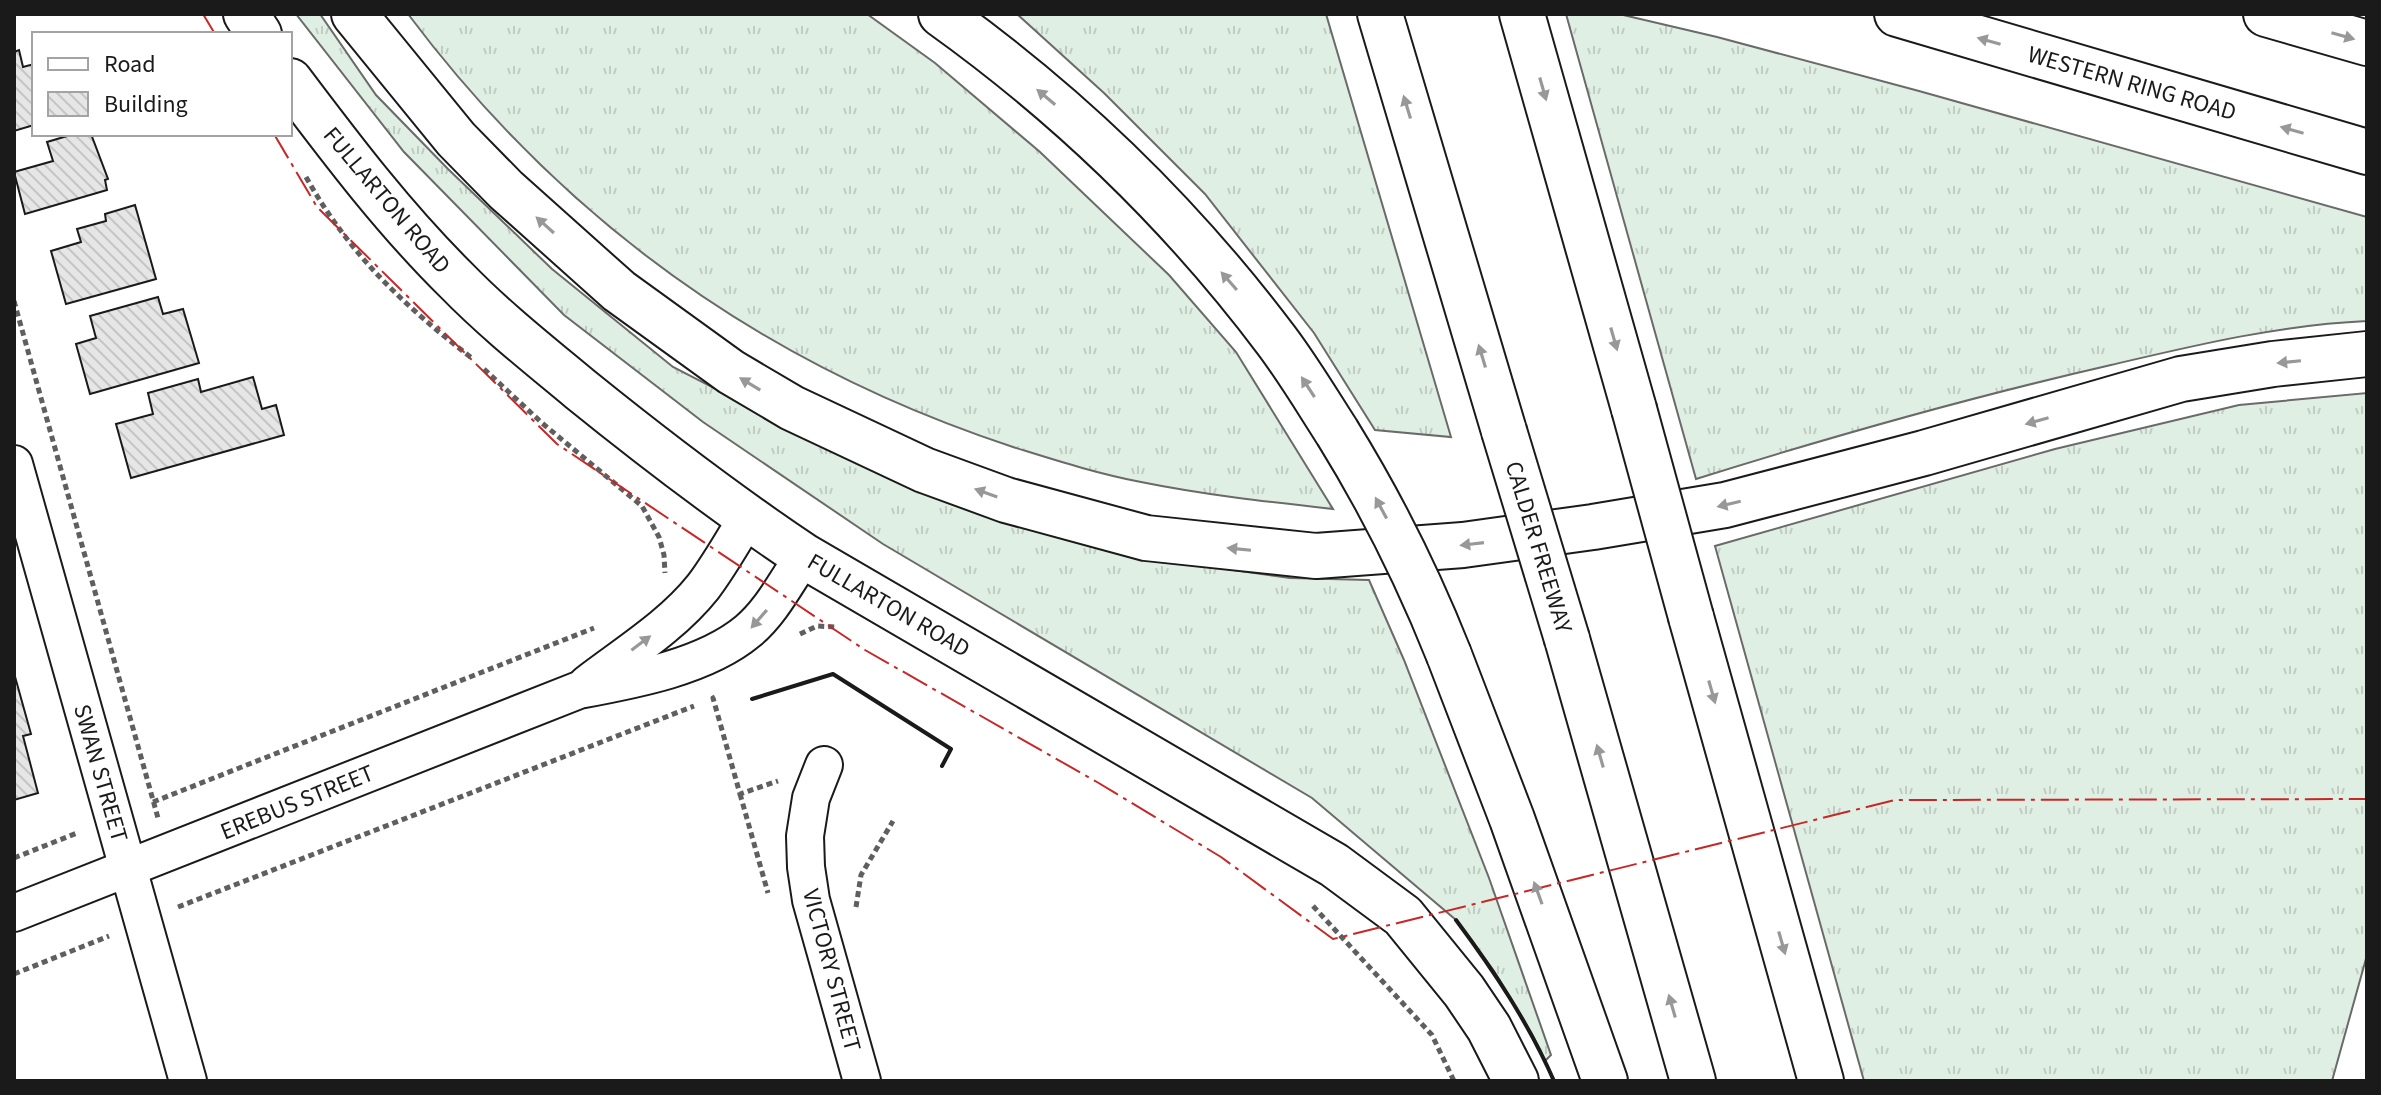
<svg xmlns="http://www.w3.org/2000/svg" width="2381" height="1095" viewBox="0 0 2381 1095" font-family="'Source Sans 3',sans-serif">
<style>
.grass{fill:url(#grass-tufts);stroke:#6a6a6a;stroke-width:2}
.building{fill:url(#building-back-hatch);stroke:#1a1a1a;stroke-width:2}
.lines{fill:none;stroke-linecap:round;stroke-linejoin:round}
.minor-casing{stroke:#1a1a1a;stroke-width:40}
.secondary-casing{stroke:#1a1a1a;stroke-width:48}
.motorway-casing{stroke:#1a1a1a;stroke-width:48}
.path{stroke:#5f5f5f;stroke-width:5;stroke-dasharray:6 4;stroke-linecap:butt}
.minor{stroke:#fff;stroke-width:36}
.secondary{stroke:#fff;stroke-width:44}
.motorway{stroke:#fff;stroke-width:44}
.motorway-bridge-casing{stroke:#1a1a1a;stroke-width:48;stroke-linecap:butt}
.motorway-bridge{stroke:#fff;stroke-width:44}
.wall{stroke:#1a1a1a;stroke-width:4}
.power{stroke:#c62828;stroke-width:2;stroke-dasharray:28 6 4 6;stroke-linecap:butt}
.oneway{fill:#989898}
.labels{text-anchor:middle;stroke-width:6;stroke-linejoin:round;paint-order:stroke}
.street-label{font-size:24px;fill:#1a1a1a;stroke:#fff}
</style>
<defs>
<pattern id="grass-tufts" width="24" height="20" patternUnits="userSpaceOnUse" patternTransform="scale(2)"><rect width="24" height="20" fill="#e0efe3"/><path d="M3 7l-1-3M5 7V3M7 7l1-3M15 17l-1-3M17 17v-4M19 17l1-3" fill="none" stroke="#c0ccc2"/></pattern>
<pattern id="building-back-hatch" width="6" height="6" patternUnits="userSpaceOnUse" patternTransform="scale(2)"><rect width="6" height="6" fill="#e6e6e6"/><path d="M-1 5l2 2M0 0l6 6M5-1l2 2" fill="none" stroke="#c5c5c5"/></pattern>
</defs>
<rect width="100%" height="100%" fill="#fff"/>
<!-- grass -->
<g class="grass">
<polygon points="296,14 320,14 376,95 448,169 552,269 673,367 832,449 1156,559 1290,578 1369,580 1404,660 1489,878 1551,1055 1545,1061 1533,1036 1494,971 1456,920 1312,798 883,544 703,422 564,315 404,152"/>
<path d="M408,14h459l68,49 105,89 129,123 67,77 97,157c-64,-7 -128,-14 -192,-27 -43,-8 -86,-22 -128,-35 -247,-81 -449,-225 -605,-433z"/>
<polygon points="1017,14 1326,14 1451,437 1375,430 1314,333 1205,194 1104,93"/>
<path d="M1566,14h53l98,23 202,54 448,126v104c-88,4 -171,24 -256,44 -140,32 -278,71 -415,114z"/>
<polygon points="2367,393 2367,955 2332,1081 1864,1081 1715,546 2055,449 2239,405"/>
</g>
<!-- building -->
<g class="building">
<polygon points="19,50 23,67 34,64 34,125 14,131 14,52"/>
<polygon points="74,134 91,134 108,179 105,180 107,190 25,214 14,172 53,161 47,142"/>
<polygon points="135,205 156,279 66,304 51,251 81,242 77,229 106,221 105,214"/>
<polygon points="158,297 163,314 183,309 199,363 90,394 76,344 96,338 90,316"/>
<polygon points="253,377 262,409 276,405 284,435 131,478 116,424 153,414 148,393 198,379 201,392"/>
<polygon points="14,673 31,734 23,736 38,793 14,800"/>
</g>
<g class="lines">
<!-- minor casing -->
<g class="minor-casing">
<g id="minor">
<polyline points="14,464 188,1081"/>
<path d="M587,684c39,-30 85,-58 116,-97 16,-21 30,-46 44,-69"/>
<polyline points="824,765 811,798 805,836 806,867 811,900 862,1081"/>
<path d="M14,913l565,-223c54,-10 126,-23 169,-59 24,-20 39,-51 56,-75"/>
</g>
</g>
<!-- secondary casing -->
<g class="secondary-casing">
<g id="secondary">
<polyline points="246,14 259,34"/>
<path d="M290,81c52,69 105,139 167,200 38,39 81,73 123,108 73,59 146,115 224,167l530,309 69,51 61,75 25,37 27,53"/>
</g>
</g>
<!-- motorway casing -->
<g class="motorway-casing">
<g id="motorway">
<polyline points="354,14 456,139 506,190 619,291 731,372 792,408 924,470 1006,500 1146,538 1316,556 1463,545 1593,527 1725,505 1924,453 2181,379 2273,364 2367,354"/>
<path d="M941,14c127,91 241,201 335,326 22,29 41,61 61,92"/>
<polyline points="1380,14 1504,431"/>
<polyline points="1522,14 1634,409"/>
<polyline points="1897,14 2367,152"/>
<polyline points="2266,14 2367,43"/>
<polyline points="1691,617 1821,1081"/>
<polyline points="1567,639 1693,1081"/>
<polyline points="1449,655 1512,819 1605,1081"/>
</g>
</g>
<!-- path -->
<g class="path">
<path d="M306,177c43,77 98,129 167,182"/>
<polyline points="14,301 158,818"/>
<polyline points="484,369 542,423 642,506 659,537 664,555 665,573"/>
<polyline points="800,634 817,626 836,627"/>
<polyline points="715,697 713,698 740,794 778,781"/>
<polyline points="740,794 768,893"/>
<polyline points="153,802 594,628"/>
<polyline points="14,858 77,833"/>
<polyline points="1313,906 1432,1035 1454,1081"/>
<polyline points="178,907 694,706"/>
<polyline points="856,907 861,875 893,821"/>
<polyline points="14,974 109,936"/>
</g>
<!-- minor -->
<use href="#minor" class="minor"/>
<!-- secondary -->
<use href="#secondary" class="secondary"/>
<!-- motorway -->
<use href="#motorway" class="motorway"/>
<!-- motorway-bridge casing -->
<g class="motorway-bridge-casing">
<g id="motorway-bridge">
<polyline points="1634,409 1691,617"/>
<polyline points="1504,431 1567,639"/>
<path d="M1337,432c44,71 81,145 112,223"/>
</g>
</g>
<!-- motorway-bridge -->
<use href="#motorway-bridge" class="motorway-bridge"/>
<!-- wall -->
<g class="wall">
<polyline points="752,699 833,674 951,749 942,766"/>
<path d="M1456,920c38,51 72,102 98,161"/>
</g>
<!-- power -->
<g class="power">
<polyline points="203,14 215,34"/>
<polyline points="274,134 317,207 557,444 865,650 1097,782 1221,857 1333,939 1895,800 2367,799"/>
</g>
</g>
<!-- one-way arrows -->
<defs><path id="oneway-solid" d="M-6-.8H1V-3.2L6.5 0L1 3.2V.8H-6Z" transform="scale(2)"/></defs>
<g class="oneway">
<use href="#oneway-solid" transform="translate(2343 36) rotate(16)"/>
<use href="#oneway-solid" transform="translate(1989 41) rotate(-164)"/>
<use href="#oneway-solid" transform="translate(1543 89) rotate(74)"/>
<use href="#oneway-solid" transform="translate(1046 97) rotate(-140)"/>
<use href="#oneway-solid" transform="translate(1407 107) rotate(-107)"/>
<use href="#oneway-solid" transform="translate(2292 130) rotate(-164)"/>
<use href="#oneway-solid" transform="translate(545 225) rotate(-138)"/>
<use href="#oneway-solid" transform="translate(1229 281) rotate(-131)"/>
<use href="#oneway-solid" transform="translate(1614 339) rotate(74)"/>
<use href="#oneway-solid" transform="translate(1482 356) rotate(-107)"/>
<use href="#oneway-solid" transform="translate(2289 362) rotate(174)"/>
<use href="#oneway-solid" transform="translate(750 384) rotate(-149)"/>
<use href="#oneway-solid" transform="translate(1308 387) rotate(-123)"/>
<use href="#oneway-solid" transform="translate(2037 421) rotate(164)"/>
<use href="#oneway-solid" transform="translate(986 493) rotate(-160)"/>
<use href="#oneway-solid" transform="translate(1729 504) rotate(167)"/>
<use href="#oneway-solid" transform="translate(1381 508) rotate(-118)"/>
<use href="#oneway-solid" transform="translate(1472 544) rotate(173)"/>
<use href="#oneway-solid" transform="translate(1239 549) rotate(-174)"/>
<use href="#oneway-solid" transform="translate(759 619) rotate(131)"/>
<use href="#oneway-solid" transform="translate(641 643) rotate(-37)"/>
<use href="#oneway-solid" transform="translate(1712 692) rotate(74)"/>
<use href="#oneway-solid" transform="translate(1600 756) rotate(-106)"/>
<use href="#oneway-solid" transform="translate(1538 893) rotate(-110)"/>
<use href="#oneway-solid" transform="translate(1782 943) rotate(74)"/>
<use href="#oneway-solid" transform="translate(1672 1006) rotate(-106)"/>
</g>
<g class="labels">
<!-- street labels -->
<g class="street-label">
<text transform="translate(2132 83) rotate(16)" y="8">WESTERN RING ROAD</text>
<text transform="translate(387 200) rotate(50)" y="8">FULLARTON ROAD</text>
<text transform="translate(1539 547) rotate(73)" y="8">CALDER FREEWAY</text>
<text transform="translate(889 605) rotate(30)" y="8">FULLARTON ROAD</text>
<text transform="translate(101 773) rotate(74)" y="8">SWAN STREET</text>
<text transform="translate(297 802) rotate(-22)" y="8">EREBUS STREET</text>
<text transform="translate(832 970) rotate(75)" y="8">VICTORY STREET</text>
</g>
</g>
<!-- border -->
<rect width="2381" height="1095" fill="none" stroke="#1a1a1a" stroke-width="32"/>
<!-- legend -->
<rect x="32" y="32" width="260" height="104" fill="#ffffff" stroke="#a3a3a3" stroke-width="2"/>
<rect x="48" y="58" width="40" height="12" fill="#ffffff" stroke="#a3a3a3" stroke-width="2"/>
<text x="104" y="72" font-size="24" fill="#1a1a1a">Road</text>
<rect x="48" y="92" width="40" height="24" fill="url(#building-back-hatch)" stroke="#a3a3a3" stroke-width="2"/>
<text x="104" y="112" font-size="24" fill="#1a1a1a">Building</text>
</svg>
